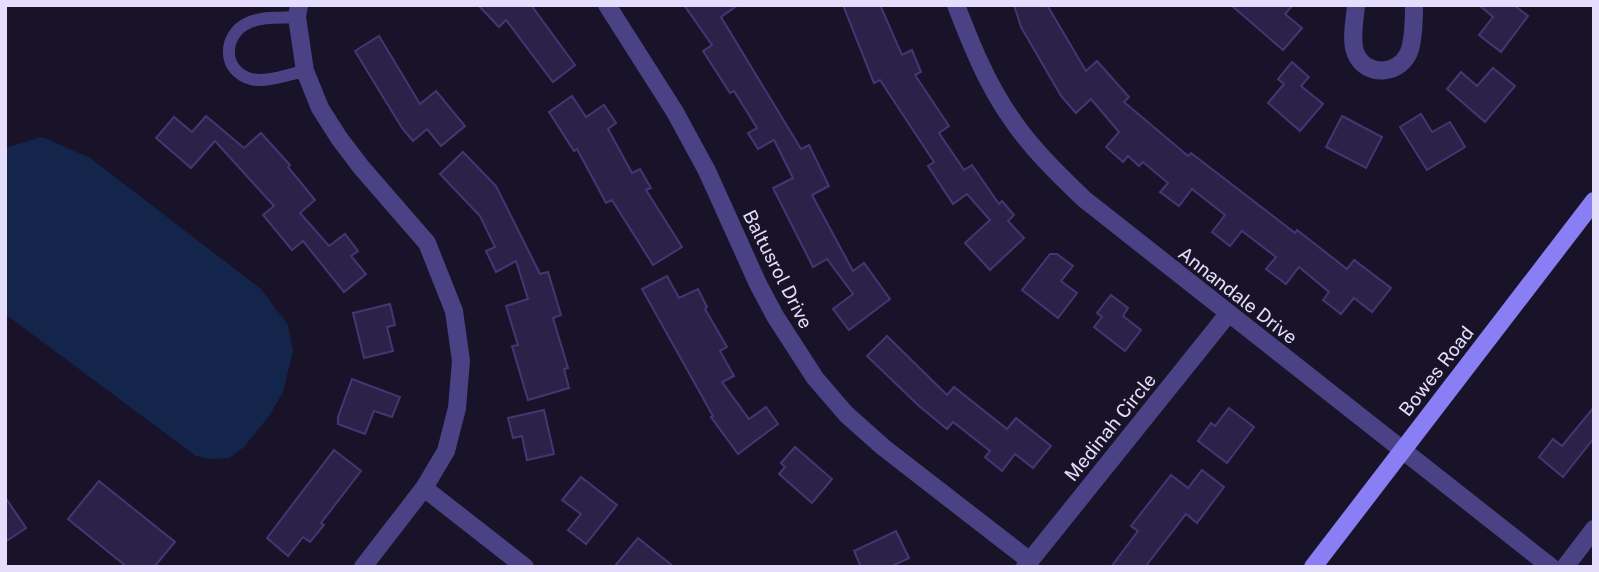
<svg xmlns="http://www.w3.org/2000/svg" width="1599" height="572" viewBox="0 0 1599 572" font-family="'Public Sans',sans-serif">
<style>
.water{fill:#14254c}
.building{fill:#2c2149;stroke:#463573;stroke-width:2}
.lines{fill:none;stroke-linecap:round;stroke-linejoin:round}
.lane{stroke:#4a4284;stroke-width:12}
.street{stroke:#4a4284;stroke-width:18}
.secondary{stroke:#897ef4;stroke-width:18}
.labels{text-anchor:middle;stroke-width:7;stroke-linejoin:round;paint-order:stroke}
.street-label{font-size:19px;fill:#e4defc;stroke:#191329}
</style>
<rect width="100%" height="100%" fill="#191329"/>
<!-- water -->
<polygon class="water" points="42,137 90,158 261,289 288,325 293,351 283,392 269,416 244,447 229,458 211,459 196,456 5,314 5,148"/>
<!-- building -->
<g class="building">
<polygon points="478,5 531,5 575,65 553,82 506,20 499,27"/>
<polygon points="684,5 738,5 721,17 801,149 809,145 829,186 812,195 853,271 864,263 890,299 849,330 833,309 853,294 827,259 813,267 773,188 793,178 774,140 758,149 748,133 757,128 734,91 730,93 703,51 712,45"/>
<polygon points="843,5 880,5 902,55 912,50 921,72 915,75 949,126 939,133 964,170 972,165 999,204 1002,201 1014,215 1008,221 1024,238 990,270 965,243 990,220 967,194 953,204 928,166 934,162 880,80 874,83"/>
<polygon points="1014,5 1047,5 1086,71 1097,61 1129,97 1124,102 1188,156 1191,153 1295,233 1297,230 1347,269 1354,260 1391,288 1372,312 1354,298 1341,314 1323,300 1329,292 1299,267 1286,284 1266,269 1276,257 1242,231 1230,246 1212,232 1225,215 1192,189 1179,206 1160,192 1168,183 1143,162 1139,166 1128,156 1123,162 1106,147 1119,132 1091,99 1076,113 1061,96 1021,27"/>
<polygon points="1231,5 1293,5 1285,14 1302,28 1283,50"/>
<polygon points="1479,5 1514,5 1528,16 1501,52 1479,35 1493,17"/>
<polygon points="379,36 420,104 436,91 465,126 441,146 427,129 413,141 402,128 355,51"/>
<polygon points="1292,62 1309,77 1301,86 1323,104 1300,131 1268,103 1284,84 1278,79"/>
<polygon points="1493,68 1515,86 1485,122 1447,89 1461,72 1477,86"/>
<polygon points="572,96 586,117 604,105 616,123 608,129 632,173 640,169 651,188 646,190 682,247 653,265 612,200 606,203 577,149 574,151 549,112"/>
<polygon points="1421,114 1432,132 1450,122 1465,147 1427,170 1400,127"/>
<polygon points="206,116 244,148 261,133 290,165 288,167 315,200 300,213 329,246 345,234 358,251 351,256 366,274 344,292 303,241 292,250 263,215 274,206 215,141 191,168 156,138 174,117 192,132"/>
<polygon points="1342,116 1382,137 1366,168 1326,147"/>
<polygon points="463,152 496,186 540,274 548,272 561,315 553,318 568,368 564,369 569,388 528,400 512,346 518,345 506,306 528,299 516,261 496,272 486,251 495,247 480,216 440,174"/>
<polygon points="1050,254 1057,254 1073,266 1061,281 1077,293 1058,318 1022,290"/>
<polygon points="667,276 679,298 698,289 707,307 705,309 727,347 720,351 734,376 722,382 749,419 766,407 778,424 738,454 711,417 713,416 642,289"/>
<polygon points="1111,295 1128,308 1123,316 1141,330 1125,351 1094,327 1102,317 1097,313"/>
<polygon points="390,304 395,325 387,327 393,351 364,358 353,313"/>
<polygon points="887,336 947,395 954,387 1007,429 1016,418 1051,446 1033,468 1015,454 1002,471 985,457 990,451 953,422 947,429 919,406 867,356"/>
<polygon points="352,379 400,397 392,417 374,411 365,434 338,424 338,417"/>
<polygon points="1594,407 1594,438 1563,477 1539,457 1553,439 1562,446"/>
<polygon points="1229,408 1254,427 1227,463 1198,441 1211,423 1215,426"/>
<polygon points="544,410 554,454 527,460 522,436 513,438 508,418"/>
<polygon points="795,447 832,479 812,503 779,474 785,467 781,463"/>
<polygon points="334,450 361,471 321,523 324,525 310,542 303,537 288,556 267,538"/>
<polygon points="1202,470 1224,487 1197,523 1186,514 1145,567 1111,567 1138,531 1131,526 1171,475 1188,488"/>
<polygon points="581,477 617,505 586,544 568,530 581,514 562,500"/>
<polygon points="99,481 175,542 154,567 127,567 68,519"/>
<polygon points="5,497 26,528 5,542"/>
<polygon points="896,531 909,558 890,567 861,567 854,551"/>
<polygon points="638,538 674,567 614,567"/>
</g>
<g class="lines">
<!-- lane -->
<path class="lane" d="M297,17c-16,1 -34,-1 -49,6 -25,11 -27,48 3,56 16,4 38,-5 54,-8"/>
<!-- street -->
<g class="street">
<polyline points="299,5 297,17 305,71 320,108 339,138 361,167 427,243 454,311 461,361 457,408 446,451 424,488 363,567"/>
<polyline points="607,5 675,112 707,171 758,284 775,316 815,378 846,414 883,447 1030,561"/>
<path d="M956,5c15,39 31,79 55,113 20,30 47,56 73,81l467,368"/>
<path d="M1356,5c-1,15 -6,36 0,49 11,25 47,20 54,-5 4,-14 4,-30 4,-44"/>
<polyline points="424,488 525,567"/>
<polyline points="1025,567 1228,314"/>
<polyline points="1565,567 1594,529"/>
</g>
<!-- secondary -->
<polyline class="secondary" points="1313,567 1594,201"/>
</g>
<g class="labels">
<!-- street labels -->
<g class="street-label">
<text transform="translate(778 269) rotate(63)" y="7">Baltusrol Drive</text>
<text transform="translate(1238 295) rotate(38)" y="7">Annandale Drive</text>
<text transform="translate(1436 371) rotate(-52)" y="7">Bowes Road</text>
<text transform="translate(1110 427) rotate(-51)" y="7">Medinah Circle</text>
</g>
</g>
<!-- border -->
<rect width="1599" height="572" fill="none" stroke="#e4defc" stroke-width="14"/>
</svg>
